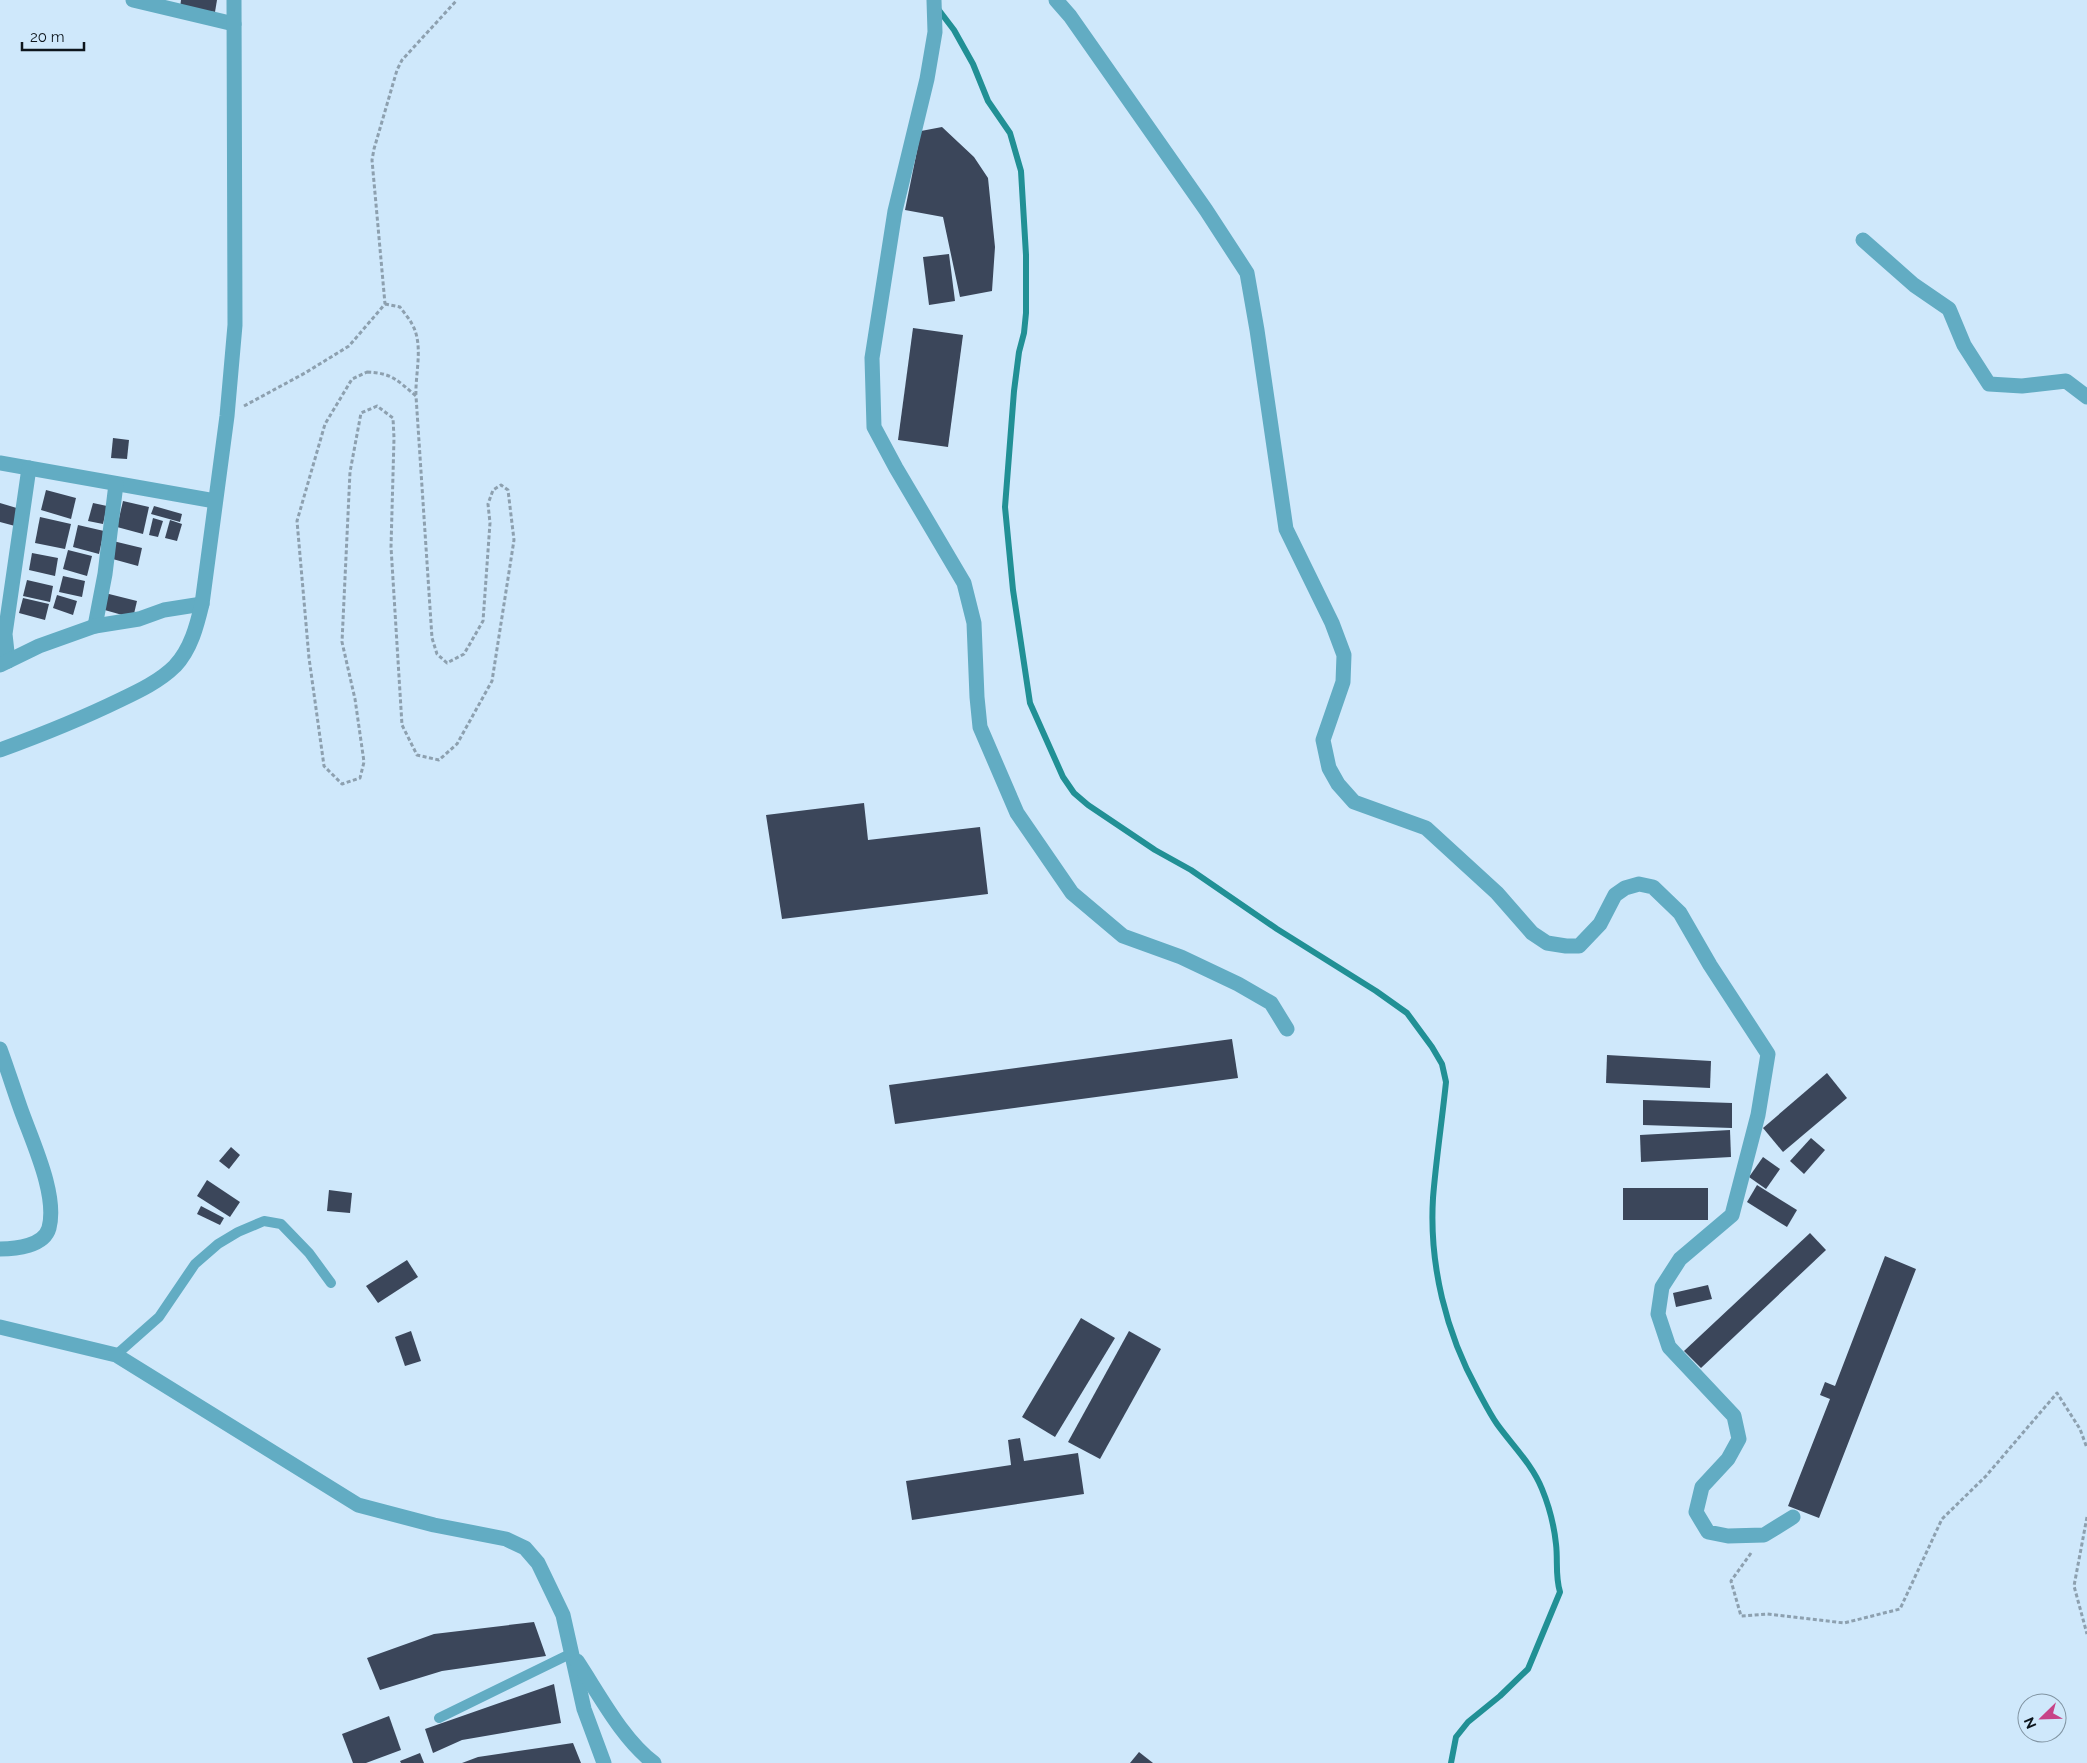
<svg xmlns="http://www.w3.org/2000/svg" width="2087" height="1763" viewBox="0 0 2087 1763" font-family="Raleway,sans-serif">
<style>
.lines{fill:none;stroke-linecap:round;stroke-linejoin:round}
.stream{stroke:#219095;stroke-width:6}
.building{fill:#3b465a}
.path{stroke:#8da0af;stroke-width:3;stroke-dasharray:4 2.5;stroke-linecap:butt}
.lane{stroke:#62acc3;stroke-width:10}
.street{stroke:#62acc3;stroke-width:15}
</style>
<rect width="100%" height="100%" fill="#cfe8fb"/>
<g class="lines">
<!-- stream -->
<path class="stream" d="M938,9l16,21 19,34 15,37 22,32 11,38 5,84v58l-2,20 -5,19 -5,39 -9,116 8,83 17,113 33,74 11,16 14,12 67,45 36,20 86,59 99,62 31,22 25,34 10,17 4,18c-4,39 -10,78 -13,116 -4,67 13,135 45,193 6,11 12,23 19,33 15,21 35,40 45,65 7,17 12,36 14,55 2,16 -1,32 4,48l-32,77 -28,27 -32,26 -12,15 -5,26"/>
</g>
<!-- building -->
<g class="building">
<polygon points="181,0 217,0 215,12 180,8"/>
<polygon points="942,127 974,157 988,178 995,247 992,291 960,297 943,217 905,210 921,131"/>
<polygon points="949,254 955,301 929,305 923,257"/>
<polygon points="913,328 963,335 948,447 898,440"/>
<polygon points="113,438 129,440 127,459 111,458"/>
<polygon points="46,490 76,498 71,519 41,510"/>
<polygon points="123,501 149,507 143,534 117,527"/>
<polygon points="0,503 20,509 15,526 0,522"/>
<polygon points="93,503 107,506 103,524 88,521"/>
<polygon points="154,506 182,514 180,522 151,514"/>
<polygon points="40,517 71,524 65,549 35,543"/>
<polygon points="153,518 163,521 158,537 149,535"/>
<polygon points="170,520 182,524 177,541 165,538"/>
<polygon points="78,525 104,531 99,554 73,547"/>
<polygon points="113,541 142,548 138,566 109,558"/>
<polygon points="68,550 92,556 87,576 63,569"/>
<polygon points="32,553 58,558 55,576 29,570"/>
<polygon points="63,576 85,581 82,597 59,592"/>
<polygon points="27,580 53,586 50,602 23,596"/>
<polygon points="105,593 137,601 133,618 101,609"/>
<polygon points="57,595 77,601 73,615 53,608"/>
<polygon points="23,598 49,604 45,620 19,613"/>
<polygon points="864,803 868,840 980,827 988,894 782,919 766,815"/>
<polygon points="1232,1039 1238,1078 895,1124 889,1085"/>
<polygon points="1607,1055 1711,1061 1710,1088 1606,1083"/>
<polygon points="1827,1073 1847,1098 1783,1152 1763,1128"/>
<polygon points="1643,1100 1732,1103 1732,1128 1643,1125"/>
<polygon points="1730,1130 1731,1157 1641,1162 1640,1135"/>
<polygon points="1811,1138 1825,1150 1804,1174 1790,1161"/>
<polygon points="231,1147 240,1155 229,1169 219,1161"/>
<polygon points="1763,1157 1780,1169 1766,1189 1749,1177"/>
<polygon points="207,1180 240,1202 230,1217 197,1196"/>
<polygon points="1757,1185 1797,1210 1787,1227 1747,1202"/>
<rect x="1623" y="1188" width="85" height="32"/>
<polygon points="329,1190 352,1193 350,1213 327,1211"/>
<polygon points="201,1206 224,1218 220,1225 197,1214"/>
<polygon points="1810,1233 1826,1250 1701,1368 1684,1351"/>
<polygon points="1885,1256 1916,1269 1819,1518 1788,1506 1830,1399 1820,1395 1825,1382 1835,1386"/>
<polygon points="407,1260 418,1277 378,1303 366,1286"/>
<polygon points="1708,1285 1712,1299 1676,1307 1673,1293"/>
<polygon points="1081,1318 1115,1338 1055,1437 1022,1417"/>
<polygon points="411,1331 421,1361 405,1366 395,1337"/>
<polygon points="1129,1331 1161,1349 1100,1459 1068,1442"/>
<polygon points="1020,1438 1024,1461 1078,1453 1084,1494 912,1520 906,1481 1011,1465 1008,1440"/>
<polygon points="534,1622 546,1656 442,1671 380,1690 367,1658 434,1634"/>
<polygon points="554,1684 561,1723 462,1740 433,1753 425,1729"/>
<polygon points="389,1716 401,1750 366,1763 353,1763 342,1734"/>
<polygon points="573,1743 581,1763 462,1763 478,1757"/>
<polygon points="1139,1752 1153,1763 1130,1763"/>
<polygon points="420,1753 424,1763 401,1763 400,1761"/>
</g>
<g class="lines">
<!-- path -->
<g class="path">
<path d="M385,304l15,3c4,6 9,11 12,17 12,21 3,49 4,72"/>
<path d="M367,372c25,1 30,8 49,24l16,242 5,16 10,9 17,-9 19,-33 7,-98 -2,-19 5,-14 8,-5 7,5 6,50 -22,141 -35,63 -18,16 -22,-5 -15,-30 -11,-178 3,-109 -1,-20 -16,-12 -16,7 -11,59 -8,170 13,57 9,63 -4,16 -18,6 -18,-18 -15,-108 -12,-137 28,-97 27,-45z"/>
<polyline points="244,406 305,373 349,346 385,304 372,160 374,149 397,70 402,60 457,0"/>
<polyline points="2087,1517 2074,1586 2087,1634"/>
<polyline points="1751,1553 1731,1581 1741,1616 1767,1614 1844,1623 1900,1609 1942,1519 1986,1476 2057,1393 2080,1429 2087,1448"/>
</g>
<!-- lane -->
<g class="lane">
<polyline points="116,1355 159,1317 195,1264 218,1244 238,1232 264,1221 281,1224 309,1253 331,1283"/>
<polyline points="439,1718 572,1653"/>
</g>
<!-- street -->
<g class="street">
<polyline points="133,0 234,24"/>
<polyline points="934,0 935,32 927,79 895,211 872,358 874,427 896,468 964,583 974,623 977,697 980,727 1017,813 1072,893 1123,936 1181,957 1238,984 1271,1003 1287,1029"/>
<polyline points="1056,0 1070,16 1206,210 1247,273 1257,330 1286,529 1332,623 1344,655 1343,682 1323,740 1329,768 1338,784 1354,802 1426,828 1497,893 1532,933 1547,943 1566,946 1579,946 1600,924 1615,895 1625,888 1639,884 1653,887 1680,913 1710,965 1768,1054 1758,1115 1732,1215 1680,1259 1662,1287 1658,1314 1669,1347 1734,1416 1739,1439 1728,1459 1702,1487 1696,1512 1708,1532 1728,1536 1764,1535 1793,1517"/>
<polyline points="1863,240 1914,285 1949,309 1964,345 1989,384 2022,386 2066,381 2087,397"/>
<polyline points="0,463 215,501"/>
<polyline points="95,626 105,574 116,484"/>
<polyline points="8,661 5,634 29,468"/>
<polyline points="0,665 39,646 95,626 139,619 164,610 202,604"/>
<path d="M0,750c41,-15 81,-31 120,-50 19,-9 40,-19 55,-34 16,-17 22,-41 27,-62l25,-188 8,-91 -1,-325"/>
<path d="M0,1049c7,19 13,38 20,58 11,32 38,87 29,121 -5,18 -33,21 -49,21"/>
<polyline points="0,1327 116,1355 358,1505 434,1525 506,1539 525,1548 538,1563 563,1615 584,1709 604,1763"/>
<path d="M577,1661c22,33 45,78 77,102"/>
</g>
</g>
<!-- north arrow -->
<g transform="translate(2042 1718) rotate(247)"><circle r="24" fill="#cfe8fb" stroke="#8194a2"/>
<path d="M0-4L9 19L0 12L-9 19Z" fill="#c74388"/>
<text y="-8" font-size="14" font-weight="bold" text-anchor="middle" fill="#0d151c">N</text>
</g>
<!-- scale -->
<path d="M22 42v8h62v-8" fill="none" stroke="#0d151c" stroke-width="2.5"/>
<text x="30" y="42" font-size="15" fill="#0d151c" stroke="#cfe8fb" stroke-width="4" paint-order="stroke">20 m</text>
</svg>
